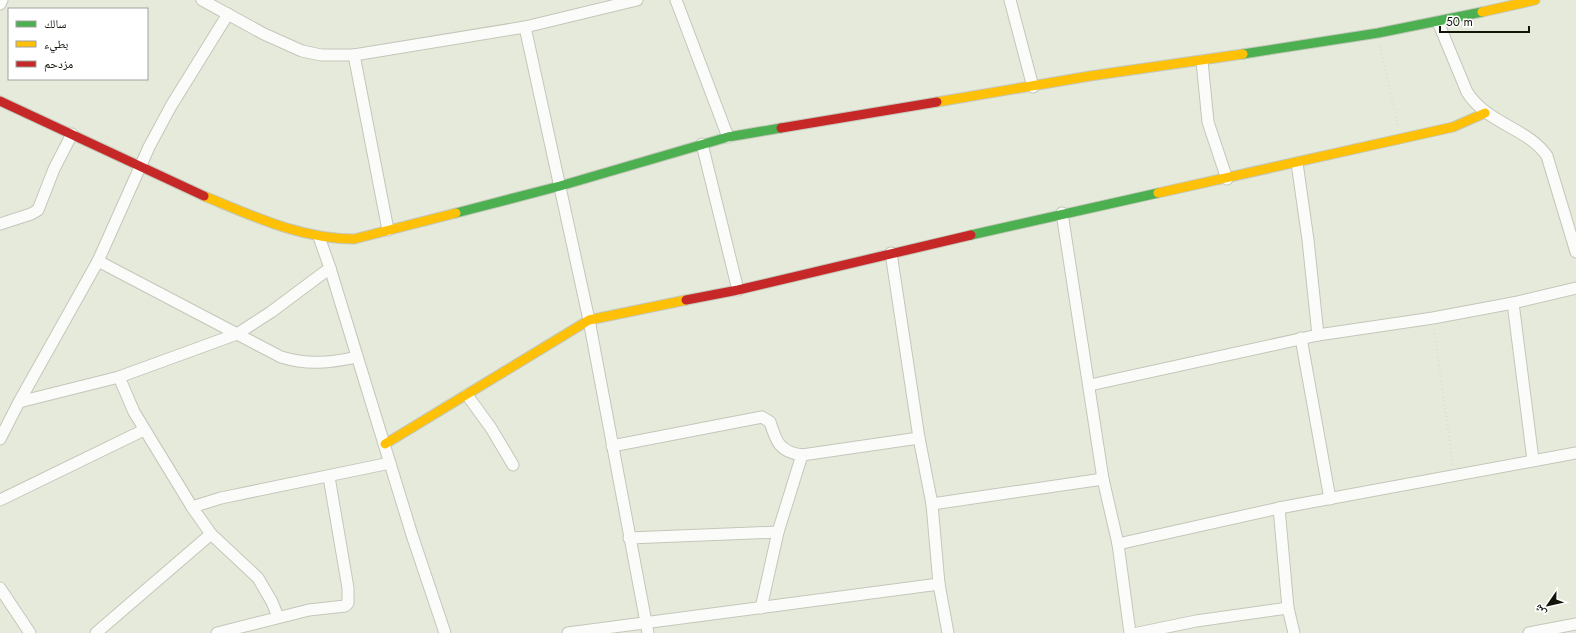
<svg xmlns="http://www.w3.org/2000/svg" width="1576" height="633" viewBox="0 0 1576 633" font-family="Jost,'Noto Naskh Arabic',sans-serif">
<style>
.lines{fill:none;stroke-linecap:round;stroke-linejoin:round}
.street-casing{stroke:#c3c7ba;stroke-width:13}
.fast-casing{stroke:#c3c7ba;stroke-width:11}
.slow-casing{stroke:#c3c7ba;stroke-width:11}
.jam-casing{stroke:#c3c7ba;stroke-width:11}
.path{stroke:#dbdcd7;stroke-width:2;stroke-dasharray:1 3;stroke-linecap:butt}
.street{stroke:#fbfcf9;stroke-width:11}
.fast{stroke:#4caf50;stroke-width:9}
.slow{stroke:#ffc107;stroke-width:9}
.jam{stroke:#c62828;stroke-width:9}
</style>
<rect width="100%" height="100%" fill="#e6eada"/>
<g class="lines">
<!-- street casing -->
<g class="street-casing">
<g id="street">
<polyline points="202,0 264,34 302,51 321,55 354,55 525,27 637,0"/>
<polyline points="676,0 728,137"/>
<polyline points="1010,0 1033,87"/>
<polyline points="0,4 2,0"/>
<path d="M1438,22l29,70c20,32 61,36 80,64l29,96"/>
<polyline points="525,27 589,320 648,633"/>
<polyline points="354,55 388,230"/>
<polyline points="1202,61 1208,122 1227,179"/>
<polyline points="702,144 738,290"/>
<polyline points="1297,163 1308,240 1318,335"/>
<polyline points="1062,213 1103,479 1118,544 1130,633"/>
<polyline points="0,224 31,214 38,210 54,169 72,134"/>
<polyline points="891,253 919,438 932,504 939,584 948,633"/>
<path d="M98,261l183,96c26,8 49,6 76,0"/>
<polyline points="330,268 412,535 445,633"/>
<polyline points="1513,303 1533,460"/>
<polyline points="1301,338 1330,499"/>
<polyline points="119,377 134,412 192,507 211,534 258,578 272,602 278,617"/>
<polyline points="1090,385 1318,335 1433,318 1513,303 1576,288"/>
<polyline points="467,395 491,428 513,465"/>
<polyline points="19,402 98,261 149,147 171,106 228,14"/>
<polyline points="0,439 19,402 119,377 237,334 271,312 330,268 319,237"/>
<path d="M612,446l150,-29 8,5c6,19 9,30 32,33l117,-17"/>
<polyline points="0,500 144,430"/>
<polyline points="932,504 1103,479"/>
<polyline points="192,507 221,498 390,463"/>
<polyline points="1279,508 1288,608 1294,633"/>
<polyline points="629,538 778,532"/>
<polyline points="1118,544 1279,508 1576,453"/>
<polyline points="0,588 30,633"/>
<polyline points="761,608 778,532 802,455"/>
<polyline points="96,633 211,534"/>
<polyline points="217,633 309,610 345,606 348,603 348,588 329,477"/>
<polyline points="568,633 939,584"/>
<polyline points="1138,633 1196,621 1288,608"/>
<polyline points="1529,633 1576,624"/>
</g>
</g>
<!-- fast casing -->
<g class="fast-casing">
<g id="fast">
<polyline points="1243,54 1378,33 1482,12"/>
<polyline points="456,213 560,186 728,137 781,128"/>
<polyline points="971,235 1158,193"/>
</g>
</g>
<!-- slow casing -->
<g class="slow-casing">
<g id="slow">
<polyline points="1482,12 1535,0"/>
<polyline points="937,102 1090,76 1243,54"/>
<polyline points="1158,193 1453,127 1485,113"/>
<path d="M204,196c49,20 96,43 150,43l102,-26"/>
<polyline points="385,444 589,320 686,300"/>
</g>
</g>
<!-- jam casing -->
<g class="jam-casing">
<g id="jam">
<polyline points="0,101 204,196"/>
<polyline points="781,128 937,102"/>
<polyline points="686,300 738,290 971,235"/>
</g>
</g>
<!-- path -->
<g class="path">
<polyline points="1380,46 1398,125"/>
<polyline points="1434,329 1453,465"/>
</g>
<!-- street -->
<use href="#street" class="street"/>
<!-- fast -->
<use href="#fast" class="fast"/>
<!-- slow -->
<use href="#slow" class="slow"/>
<!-- jam -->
<use href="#jam" class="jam"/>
</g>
<!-- legend -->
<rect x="8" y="8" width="140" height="72" fill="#ffffff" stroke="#a0a19d"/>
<rect x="16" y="21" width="20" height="6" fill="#4caf50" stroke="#a0a19d"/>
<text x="44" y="28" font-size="12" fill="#12140a">سالك</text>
<rect x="16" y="41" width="20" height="6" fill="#ffc107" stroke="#a0a19d"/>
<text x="44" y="48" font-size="12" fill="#12140a">بطيء</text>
<rect x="16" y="61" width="20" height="6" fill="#c62828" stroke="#a0a19d"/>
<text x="44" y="68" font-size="12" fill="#12140a">مزدحم</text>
<!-- north arrow -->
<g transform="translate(1548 605) rotate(236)" stroke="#ffffff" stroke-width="3" paint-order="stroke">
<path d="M0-3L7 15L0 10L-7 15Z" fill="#12140a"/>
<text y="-6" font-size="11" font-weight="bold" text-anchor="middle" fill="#12140a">ش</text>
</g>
<!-- scale -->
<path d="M1440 26v6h89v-6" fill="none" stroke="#12140a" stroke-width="2"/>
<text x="1446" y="26" font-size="12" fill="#12140a" stroke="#ffffff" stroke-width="3" paint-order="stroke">50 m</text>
</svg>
